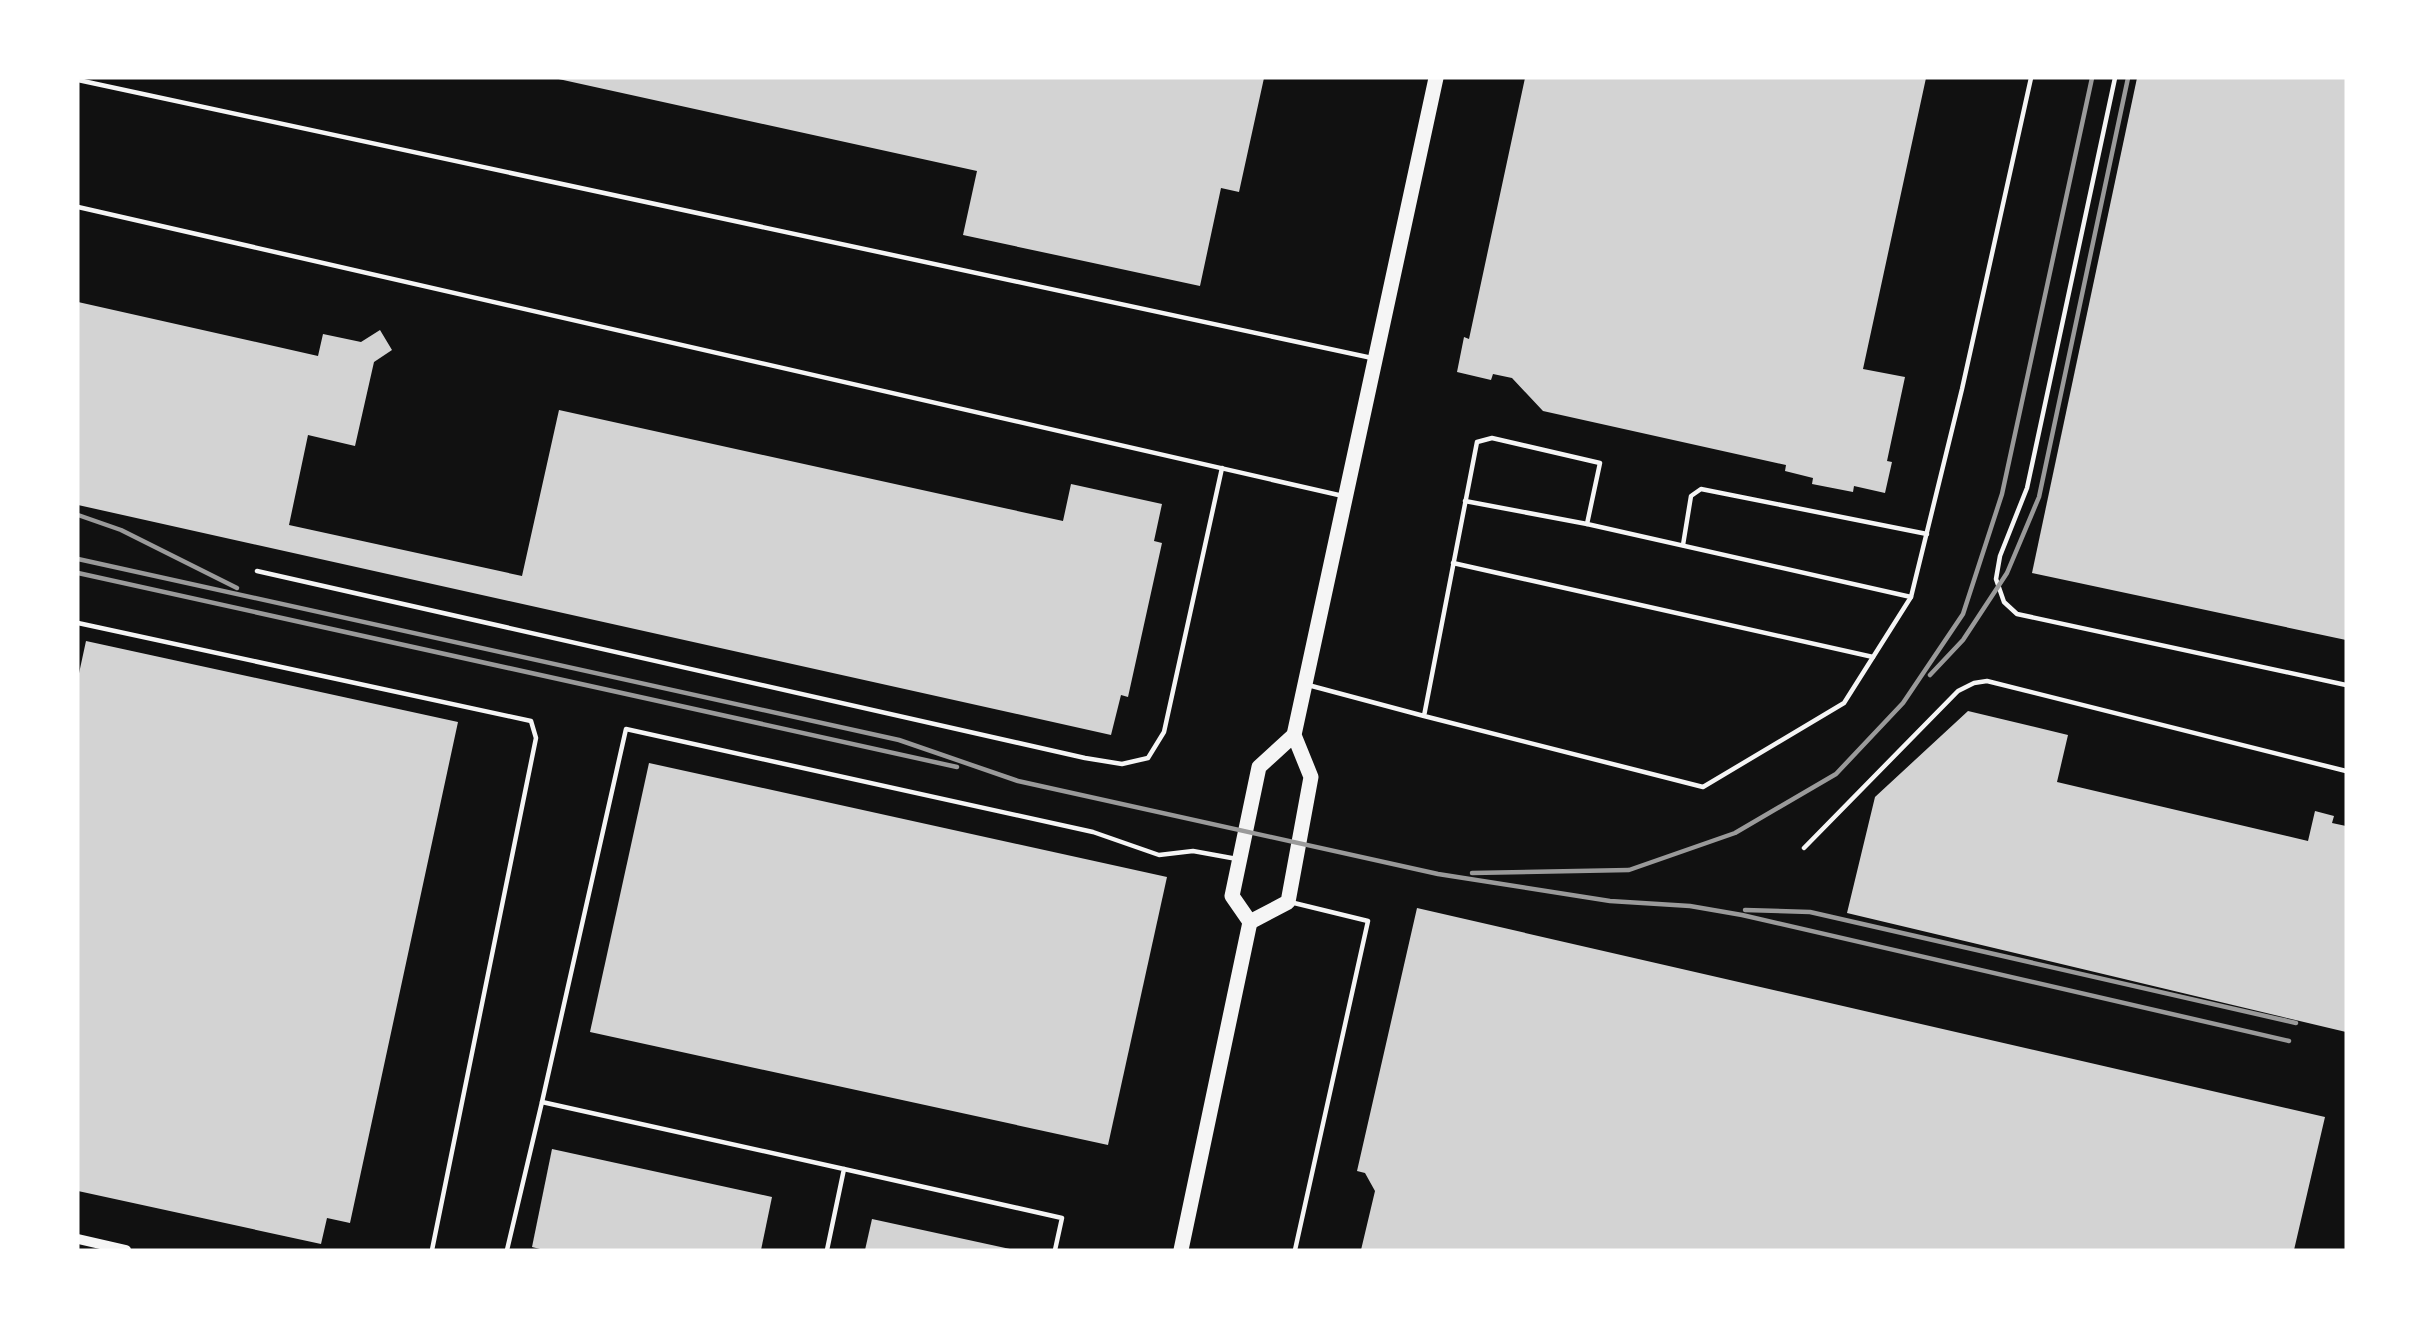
<svg xmlns="http://www.w3.org/2000/svg" width="2424" height="1328" viewBox="0 0 2424 1328" font-family="'IBM Plex Sans',sans-serif">
<style>
.building{fill:#d3d3d3}
.lines{fill:none;stroke-linecap:round;stroke-linejoin:round}
.service{stroke:#f5f5f5;stroke-width:4.5}
.tertiary{stroke:#f5f5f5;stroke-width:10}
.primary{stroke:#f5f5f5;stroke-width:15}
.rail{stroke:#9a9a9a;stroke-width:4.5}
</style>
<rect width="100%" height="100%" fill="#111"/>
<!-- building -->
<g class="building">
<polygon points="554,78 1264,78 1239,192 1221,188 1200,286 963,235 977,171"/>
<polygon points="1525,78 1926,78 1863,369 1905,377 1887,461 1892,462 1885,493 1854,486 1853,492 1812,484 1813,478 1785,471 1786,465 1543,411 1512,378 1493,374 1491,380 1457,372 1464,337 1469,339"/>
<polygon points="2137,78 2346,78 2346,640 2032,573"/>
<polygon points="78,302 318,356 323,334 361,342 380,330 392,350 374,362 355,446 308,435 289,525 522,576 559,410 1063,521 1071,484 1162,504 1154,541 1162,543 1128,697 1121,695 1111,735 78,505"/>
<polygon points="86,641 458,722 350,1223 327,1218 321,1244 78,1191 78,678"/>
<polygon points="1968,711 2068,735 2057,782 2308,841 2315,811 2334,816 2332,823 2346,826 2346,1032 1847,913 1875,797"/>
<polygon points="649,763 1167,877 1108,1145 590,1032"/>
<polygon points="1417,908 2325,1117 2294,1250 1361,1250 1375,1191 1365,1173 1357,1171"/>
<polygon points="552,1149 772,1197 761,1250 544,1250 532,1247"/>
<polygon points="872,1219 1010,1249 1010,1250 865,1250"/>
</g>
<g class="lines">
<!-- service -->
<g class="service">
<polyline points="2115,78 2027,488 2000,556 1996,579 2004,602 2017,614 2346,685"/>
<polyline points="78,80 1372,358"/>
<polyline points="78,207 1343,496"/>
<polyline points="1465,501 1587,524"/>
<polyline points="1683,545 1691,496 1701,489 1927,534"/>
<polyline points="1453,563 1873,657"/>
<polyline points="257,571 1085,758 1122,764 1148,758 1164,732 1222,468"/>
<polyline points="1911,597 1962,389 2031,78"/>
<polyline points="78,623 531,721 536,738 432,1250"/>
<polyline points="1308,685 1424,716 1477,442 1492,438 1600,463 1587,524 1911,597 1844,703 1703,787 1424,716"/>
<polyline points="1804,848 1958,691 1974,683 1987,681 2346,771"/>
<polyline points="1290,902 1368,921 1295,1250"/>
<polyline points="542,1102 626,729 1093,832 1159,855 1193,851 1237,859"/>
<polyline points="844,1169 1062,1218 1055,1250"/>
<polyline points="507,1250 542,1102 844,1169 827,1250"/>
</g>
<!-- tertiary -->
<polyline class="tertiary" points="78,1239 126,1250"/>
<!-- primary -->
<g class="primary">
<polyline points="1250,922 1288,902 1311,777 1294,735 1436,78"/>
<polyline points="1181,1250 1250,922 1232,896 1259,767 1294,735"/>
</g>
<!-- rail -->
<g class="rail">
<polyline points="78,515 121,530 237,588"/>
<polyline points="78,559 899,740 1018,781 1438,874 1610,901 1690,906 1742,915 2289,1041"/>
<polyline points="78,573 957,767"/>
<polyline points="1930,675 1963,640 2007,573 2039,497 2128,78"/>
<polyline points="1472,873 1629,870 1735,833 1836,774 1903,703 1963,614 2002,494 2092,78"/>
<polyline points="1745,910 1810,912 2296,1023"/>
</g>
</g>
<!-- border -->
<rect width="2424" height="1328" fill="none" stroke="#ffffff" stroke-width="159"/>
</svg>
